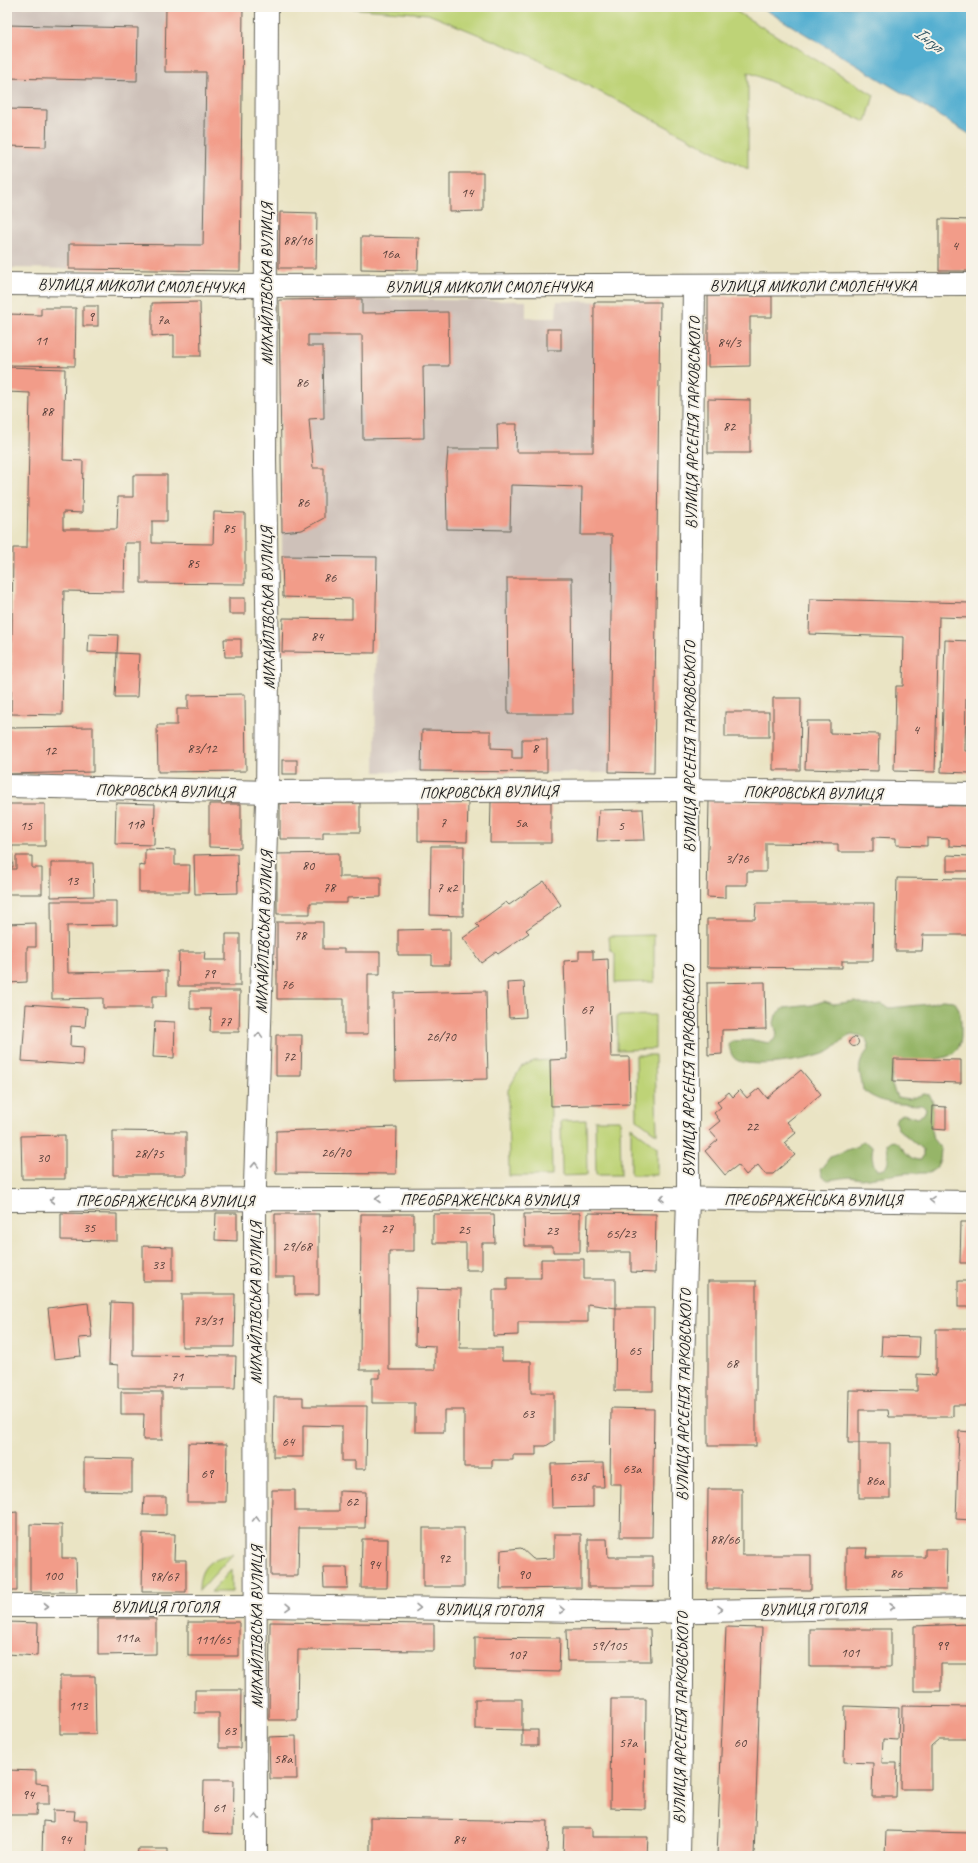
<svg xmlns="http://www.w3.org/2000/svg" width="978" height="1863" viewBox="0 0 978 1863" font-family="Caveat,sans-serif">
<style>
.industrial{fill:#cec1b9}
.green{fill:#bed377;stroke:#6d784a}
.forest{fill:#96b568;stroke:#596842}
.water{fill:#52aed0;stroke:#376576}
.building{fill:#f29c89}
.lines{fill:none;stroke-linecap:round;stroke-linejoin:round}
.street-casing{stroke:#646257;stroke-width:24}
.secondary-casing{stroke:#646257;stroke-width:24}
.street{stroke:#fff;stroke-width:22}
.secondary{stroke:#fff;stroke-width:22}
.oneway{stroke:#999}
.labels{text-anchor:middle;stroke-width:4;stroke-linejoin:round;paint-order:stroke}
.number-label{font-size:14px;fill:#523c37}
.street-label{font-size:16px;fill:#1c1c1c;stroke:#f7f3e8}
.water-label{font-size:17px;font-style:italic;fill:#325664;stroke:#f7f3e8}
</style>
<rect width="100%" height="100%" fill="#f7f3e8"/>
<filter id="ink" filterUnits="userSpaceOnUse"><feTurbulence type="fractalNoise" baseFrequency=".025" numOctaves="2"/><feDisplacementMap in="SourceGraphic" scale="8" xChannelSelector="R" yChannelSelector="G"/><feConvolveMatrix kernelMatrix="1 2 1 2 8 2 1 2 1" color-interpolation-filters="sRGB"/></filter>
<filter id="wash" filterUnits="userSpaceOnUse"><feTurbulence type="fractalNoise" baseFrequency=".012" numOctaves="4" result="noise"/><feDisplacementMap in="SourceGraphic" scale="16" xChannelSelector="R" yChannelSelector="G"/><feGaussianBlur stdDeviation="0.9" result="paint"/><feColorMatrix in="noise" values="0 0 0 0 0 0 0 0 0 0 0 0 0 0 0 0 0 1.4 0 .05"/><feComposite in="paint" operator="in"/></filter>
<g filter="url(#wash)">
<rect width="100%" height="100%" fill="#eae4c4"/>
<!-- industrial -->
<g class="industrial">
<polygon points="7,7 243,7 240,271 7,268"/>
<polygon points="362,299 526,301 526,317 536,318 556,318 557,301 660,302 654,773 375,772 377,557 282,556 282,544 279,300"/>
</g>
<!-- green -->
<g class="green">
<polygon points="333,7 729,7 874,95 866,122 748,72 748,169 529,55 428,14"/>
<polygon points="654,935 654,982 615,983 615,954 610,949 609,936"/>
<polygon points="655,1015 655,1049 617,1050 617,1016"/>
<polygon points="636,1055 655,1055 657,1134 637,1119"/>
<polygon points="550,1060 552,1176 509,1176 508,1090 521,1067 534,1061"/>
<polygon points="586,1120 587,1175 562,1176 561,1121"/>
<polygon points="595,1120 620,1120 621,1175 596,1175"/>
<polygon points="631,1127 657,1147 657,1175 631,1175"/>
<path d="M233,1554l-34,37c0,-24 10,-33 34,-37z"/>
<polygon points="232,1569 232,1592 211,1592"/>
</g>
<!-- forest -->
<path class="forest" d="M942,1000l12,1c7,9 7,18 7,29 1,20 -6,26 -24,29 -5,1 -11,4 -16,3 -10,0 -16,-6 -27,0l-3,21 6,14 12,2 15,-5 6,1 3,8v16l-2,11 2,9 8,10 -1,11 -4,8 -7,5h-23l-45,6 -12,-2 -21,3 -6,-4 -2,-6 10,-13 27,-11 6,-5 10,6c-2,8 -1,16 4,23 16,1 10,-17 10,-27 14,-9 17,19 34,17l2,-4v-6l-25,-21 -3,-7 2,-5 6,-3 14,4 7,-4 2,-5 -4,-4c-22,-1 -41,0 -59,-15 -3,-19 -8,-25 6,-41 -1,-9 -5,-15 -16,-14 -10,1 -16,13 -25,17 -16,8 -79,18 -93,7 -4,-4 -5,-9 -6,-14l3,-4 21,-1 16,3 5,-3 3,-6 -3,-11 2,-8 8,-7 28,-3 12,-4 10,3 22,-3 11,4 15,-1 7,4 40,-4z"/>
<!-- water -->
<polygon class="water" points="761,7 971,7 971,135"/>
<g id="blocks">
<!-- building -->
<g class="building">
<polygon points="166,7 243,7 240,271 69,269 69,244 203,245 206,72 165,72"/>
<polygon points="7,25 138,28 137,81 7,78"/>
<polygon points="7,109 47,110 46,147 7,146"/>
<polygon points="450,173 483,173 483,211 450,212"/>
<polygon points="280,212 317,213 316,268 279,268"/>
<polygon points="939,219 971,220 971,271 939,271"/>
<polygon points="361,237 419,238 418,270 361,269"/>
<polygon points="708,296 772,296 772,317 750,317 750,366 708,367"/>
<polygon points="362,299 362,313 448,312 449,366 423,366 424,438 363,439 362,335 308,335 308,346 323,346 324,418 309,419 313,468 324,468 324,518 302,530 282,532 279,300"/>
<polygon points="200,302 201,356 174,356 174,335 152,336 152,303"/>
<polygon points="594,302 660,302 654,773 609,772 612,535 581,535 582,487 511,485 510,530 447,529 446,474 448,449 498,449 497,424 517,424 516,452 593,452"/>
<rect x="83" y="306" width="15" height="20"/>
<polygon points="41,308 76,308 75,366 7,365 7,314 41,315"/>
<rect x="547" y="329" width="14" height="21"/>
<polygon points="7,367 65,369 63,460 83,461 82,513 63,512 63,529 117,529 118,497 133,497 133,475 167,475 167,521 152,521 152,543 213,544 214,512 245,513 245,584 141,583 141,543 125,543 124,592 64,591 62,715 11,714 13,548 27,548 30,393 7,392"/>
<polygon points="708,399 750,400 750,453 708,453"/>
<polygon points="282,556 377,557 375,653 282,652 283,618 352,619 352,599 283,597"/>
<polygon points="507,578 572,578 573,714 508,714"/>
<rect x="229" y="598" width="16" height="16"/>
<polygon points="810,599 971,603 971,618 939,617 935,772 894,771 896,686 903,686 904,637 809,634"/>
<polygon points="89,634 118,635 117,653 139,654 137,697 115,697 117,653 88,652"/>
<polygon points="224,639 241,639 241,657 225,657"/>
<polygon points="945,640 971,641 971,700 966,699 965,751 971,751 971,773 941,772"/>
<polygon points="245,694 246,771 158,772 157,725 177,725 177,709 188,709 188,695"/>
<polygon points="773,698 801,698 800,770 773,770"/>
<rect x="725" y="712" width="44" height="25"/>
<polygon points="807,721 830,721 830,733 879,734 878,771 805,769"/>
<polygon points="93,727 93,772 7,774 7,728"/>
<polygon points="422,730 491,731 491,748 512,749 512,758 522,758 522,739 547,739 547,772 421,771"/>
<rect x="282" y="760" width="15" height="14"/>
<polygon points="418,801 468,802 467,842 418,841"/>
<polygon points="491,801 551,802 551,843 490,843"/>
<polygon points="709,801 971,806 971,847 949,846 949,839 927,838 927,846 896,845 896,838 873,837 873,852 838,852 838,844 766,843 766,872 747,872 747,885 725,885 725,898 707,897"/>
<polygon points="116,803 155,804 154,845 115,844"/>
<polygon points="280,803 360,803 360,832 323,832 323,839 280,839"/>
<polygon points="7,804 45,804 45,846 12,846 13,867 7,867"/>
<polygon points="209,804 241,804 241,848 209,847"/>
<polygon points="643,809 645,840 597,841 599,810"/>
<polygon points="431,846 464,846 463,916 430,915"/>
<polygon points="145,849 175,850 175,865 190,865 189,892 139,892 139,865 145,866"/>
<polygon points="339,853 339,877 381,877 381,897 347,898 347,903 310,903 310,914 277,914 277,854"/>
<polygon points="237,854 238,893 195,894 194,855"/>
<polygon points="947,855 971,856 971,871 947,871"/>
<polygon points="16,856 32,856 32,868 42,868 42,894 7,894 7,869 16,869"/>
<polygon points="51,863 93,863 94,896 51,897"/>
<polygon points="897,878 971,879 971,935 923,935 922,951 895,951"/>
<polygon points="544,881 561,905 526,930 529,933 498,954 496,952 481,963 463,938 479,927 476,924 506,902 509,905"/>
<polygon points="51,901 117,901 117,925 67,926 68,973 167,971 167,996 152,996 152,1008 103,1008 103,998 52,999"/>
<polygon points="756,903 874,903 873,961 842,961 842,968 707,967 707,919 755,919"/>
<polygon points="277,922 323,922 323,949 344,949 344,952 380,952 380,974 368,974 368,1034 344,1034 344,999 277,999"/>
<polygon points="36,923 36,947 27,947 27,982 7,983 7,924"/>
<polygon points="450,929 450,965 432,965 432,955 398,955 398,930"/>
<polygon points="226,934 240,934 240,986 178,986 179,952 205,952 204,960 226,960"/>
<polygon points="579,951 593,951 593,960 608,959 611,1057 629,1057 630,1104 551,1106 550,1060 567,1059 564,961 579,960"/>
<polygon points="524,982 526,1017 509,1018 507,983"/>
<polygon points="765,982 766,1029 722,1030 722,1054 708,1055 707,983"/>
<polygon points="190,991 240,991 239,1032 210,1032 211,1009 190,1009"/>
<polygon points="486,991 488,1079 395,1081 394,993"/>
<polygon points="26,1004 87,1008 85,1027 71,1026 70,1046 84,1047 83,1065 22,1061"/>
<polygon points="155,1021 175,1022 174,1058 153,1057"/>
<polygon points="276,1035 302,1035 301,1076 276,1076"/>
<circle cx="854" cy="1042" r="4.5"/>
<polygon points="894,1059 961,1060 961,1083 893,1081"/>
<polygon points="801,1070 821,1094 787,1122 796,1133 784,1143 795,1155 773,1174 765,1174 758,1165 746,1175 738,1165 725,1175 705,1151 718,1140 709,1130 720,1121 714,1113 721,1107 717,1102 729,1092 733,1097 740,1090 747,1098 759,1088 767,1098"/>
<polygon points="933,1106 946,1107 946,1130 932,1129"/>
<polygon points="397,1127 396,1174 276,1173 276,1131"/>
<polygon points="113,1131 186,1132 186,1175 113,1175"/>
<polygon points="65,1135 65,1179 22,1179 21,1136"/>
<polygon points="61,1213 117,1214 117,1241 61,1240"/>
<polygon points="216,1213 237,1213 237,1241 215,1240"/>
<polygon points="580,1213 580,1252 553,1252 553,1246 525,1246 524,1214"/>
<polygon points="588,1213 656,1214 655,1273 631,1272 631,1252 587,1252"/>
<polygon points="275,1214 319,1214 319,1295 295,1295 295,1277 275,1277"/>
<polygon points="361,1214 414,1214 414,1251 389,1251 389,1370 435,1370 435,1346 415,1345 416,1288 461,1289 460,1348 502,1348 502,1361 531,1361 531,1393 554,1393 554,1441 546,1446 536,1446 536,1455 513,1455 513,1460 492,1460 492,1467 464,1467 464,1410 444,1410 444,1432 415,1432 415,1403 372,1403 372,1378 380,1378 380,1370 360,1370"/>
<polygon points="433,1214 494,1214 495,1243 482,1243 482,1270 466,1270 466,1243 433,1243"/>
<polygon points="961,1222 971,1222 971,1263 960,1263"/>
<polygon points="143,1246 173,1247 173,1281 143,1281"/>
<polygon points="541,1259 584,1259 584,1279 616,1279 616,1308 588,1304 588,1322 518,1322 518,1335 493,1336 493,1290 507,1290 507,1278 541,1278"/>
<rect x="708" y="1281" width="48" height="165"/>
<rect x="958" y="1281" width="13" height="26"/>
<polygon points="182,1294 235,1294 234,1347 182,1347"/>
<polygon points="111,1302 133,1303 133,1355 236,1356 235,1388 118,1388 118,1365 109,1364"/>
<polygon points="88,1303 92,1337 79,1338 81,1356 54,1359 48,1308"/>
<polygon points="616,1308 654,1308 653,1391 615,1391"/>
<polygon points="936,1329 971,1329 971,1405 953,1405 953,1417 889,1417 888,1410 859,1410 859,1443 848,1443 849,1390 917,1391 917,1374 936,1375"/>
<polygon points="882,1336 920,1337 919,1357 881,1356"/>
<polygon points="121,1392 162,1392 162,1440 143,1440 144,1414 121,1414"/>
<polygon points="274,1397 303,1397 303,1406 367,1406 366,1469 355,1469 355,1461 342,1461 342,1426 303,1425 303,1457 273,1457"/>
<polygon points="611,1408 654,1409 652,1537 620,1537 621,1484 610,1484"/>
<polygon points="959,1431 971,1432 971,1520 956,1519"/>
<polygon points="188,1443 227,1444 226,1502 187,1502"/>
<rect x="859" y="1443" width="31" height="55"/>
<polygon points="84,1458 132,1459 132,1492 84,1491"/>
<polygon points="603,1463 604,1487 593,1487 593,1507 552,1508 551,1464"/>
<polygon points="708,1489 742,1489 742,1555 811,1555 811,1590 707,1589"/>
<polygon points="272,1490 295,1490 295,1511 339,1511 339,1491 366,1492 365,1528 299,1528 298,1576 271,1576"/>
<polygon points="144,1497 166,1497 166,1515 143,1515"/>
<polygon points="17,1512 17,1591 7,1591 7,1513"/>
<polygon points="30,1524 62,1525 62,1558 76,1558 77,1592 30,1592"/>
<rect x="423" y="1528" width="41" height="59"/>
<polygon points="143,1533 175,1534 174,1560 186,1560 186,1592 142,1592"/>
<polygon points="554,1534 581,1534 581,1588 500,1589 501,1550 521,1548 533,1559 554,1558"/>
<polygon points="362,1539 388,1539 387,1588 361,1588"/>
<polygon points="588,1539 607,1539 608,1557 653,1557 653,1587 588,1587"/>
<polygon points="846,1548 867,1548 866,1557 925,1557 925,1549 947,1549 946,1590 846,1589"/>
<polygon points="323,1567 347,1567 348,1588 324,1588"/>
<polygon points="98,1619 156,1619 156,1654 98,1655"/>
<polygon points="7,1622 38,1623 37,1656 7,1654"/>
<rect x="188" y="1622" width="51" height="34"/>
<polygon points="270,1622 434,1624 434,1651 298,1650 297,1720 269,1720"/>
<polygon points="971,1624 971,1664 941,1664 941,1691 914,1691 914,1626"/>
<polygon points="726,1627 762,1628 754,1856 717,1856"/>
<polygon points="650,1629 651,1661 567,1661 566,1630"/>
<rect x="810" y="1629" width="81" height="38"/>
<polygon points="475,1637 560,1638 559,1672 475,1670"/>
<polygon points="60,1676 95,1676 96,1734 60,1734"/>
<polygon points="195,1690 241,1690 240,1748 219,1748 219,1713 195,1713"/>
<polygon points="475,1699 522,1699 522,1730 475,1729"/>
<polygon points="611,1699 646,1699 645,1809 610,1808"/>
<polygon points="845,1706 899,1708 898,1740 883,1739 882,1763 897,1763 896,1797 872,1797 873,1763 844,1762"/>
<polygon points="902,1706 971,1707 971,1739 939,1739 931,1746 931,1789 901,1789"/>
<rect x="522" y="1730" width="16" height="16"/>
<polygon points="296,1736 297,1779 270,1779 269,1737"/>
<polygon points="7,1770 36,1771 36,1783 49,1784 49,1804 37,1804 36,1815 7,1815"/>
<polygon points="204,1780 234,1780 233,1834 203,1833"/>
<polygon points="53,1810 75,1811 74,1820 87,1820 86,1856 42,1856 43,1821 53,1822"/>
<polygon points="370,1818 548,1821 547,1856 370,1856"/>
<polygon points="564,1828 592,1828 592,1837 648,1837 647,1856 563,1856"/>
<polygon points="886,1831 971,1833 971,1856 885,1856"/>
<polygon points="138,1849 168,1849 168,1856 137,1856"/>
</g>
</g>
</g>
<g filter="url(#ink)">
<use href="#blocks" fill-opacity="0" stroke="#646257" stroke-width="1"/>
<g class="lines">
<!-- street casing -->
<g class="street-casing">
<g id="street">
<polyline points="266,286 971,284"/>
<polyline points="267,792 688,790 971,794"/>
<polyline points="679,1856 682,1684 682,1398 688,1198 688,790 694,285"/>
</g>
</g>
<!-- secondary casing -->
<g class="secondary-casing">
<g id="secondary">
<polyline points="7,284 266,286"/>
<polyline points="7,786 267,792"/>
<polyline points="7,1200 661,1198 971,1202"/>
<polyline points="7,1606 266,1606 649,1612 971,1606"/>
<polyline points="256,1856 255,1185 267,801 268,669 265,460 267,7"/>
</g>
</g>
<!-- street -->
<use href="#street" class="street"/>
<!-- secondary -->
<use href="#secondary" class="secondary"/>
</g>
<!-- one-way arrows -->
<defs><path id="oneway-chevron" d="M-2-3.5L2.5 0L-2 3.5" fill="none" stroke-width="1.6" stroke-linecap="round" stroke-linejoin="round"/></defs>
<g class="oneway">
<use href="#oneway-chevron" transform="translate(259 1035) rotate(-88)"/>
<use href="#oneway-chevron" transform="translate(255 1165) rotate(-88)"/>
<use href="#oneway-chevron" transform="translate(662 1198) rotate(-180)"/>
<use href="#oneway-chevron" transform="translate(378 1199) rotate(-180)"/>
<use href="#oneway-chevron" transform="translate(52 1200) rotate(180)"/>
<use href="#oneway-chevron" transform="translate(932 1200) rotate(-179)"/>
<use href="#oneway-chevron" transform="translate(256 1519) rotate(-90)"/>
<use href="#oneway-chevron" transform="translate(46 1606)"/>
<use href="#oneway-chevron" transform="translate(288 1607) rotate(1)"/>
<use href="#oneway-chevron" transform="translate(892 1607)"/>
<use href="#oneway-chevron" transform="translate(418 1608) rotate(1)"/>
<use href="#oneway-chevron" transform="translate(720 1609) rotate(-1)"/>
<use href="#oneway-chevron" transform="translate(562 1610) rotate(1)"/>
<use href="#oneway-chevron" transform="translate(256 1817) rotate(-90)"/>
</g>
</g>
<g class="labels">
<!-- number labels -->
<g class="number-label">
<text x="467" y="197">14</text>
<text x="298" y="245">88/16</text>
<text x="955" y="250">4</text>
<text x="390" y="258">16а</text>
<text x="91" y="321">9</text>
<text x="163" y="324">7а</text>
<text x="41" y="345">11</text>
<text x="729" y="347">84/3</text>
<text x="302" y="387">86</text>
<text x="47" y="416">88</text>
<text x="729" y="431">82</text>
<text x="303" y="507">86</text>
<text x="229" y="533">85</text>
<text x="193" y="568">85</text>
<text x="330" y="582">86</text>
<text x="317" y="641">84</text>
<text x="916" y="734">4</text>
<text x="202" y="753">83/12</text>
<text x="535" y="753">8</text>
<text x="50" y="755">12</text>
<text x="443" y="827">7</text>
<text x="521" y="827">5а</text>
<text x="135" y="829">11д</text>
<text x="26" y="830">15</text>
<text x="621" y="830">5</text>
<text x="737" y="863">3/76</text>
<text x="308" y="870">80</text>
<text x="72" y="885">13</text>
<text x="329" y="892">78</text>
<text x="447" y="892">7 к2</text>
<text x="300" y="940">78</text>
<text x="209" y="978">79</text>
<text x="287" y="989">76</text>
<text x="587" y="1014">67</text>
<text x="225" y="1026">77</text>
<text x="441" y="1041">26/70</text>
<text x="289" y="1061">72</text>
<text x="752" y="1131">22</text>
<text x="336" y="1157">26/70</text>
<text x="149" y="1158">28/75</text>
<text x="43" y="1162">30</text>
<text x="89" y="1232">35</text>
<text x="387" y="1233">27</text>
<text x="464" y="1234">25</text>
<text x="552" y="1235">23</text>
<text x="621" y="1238">65/23</text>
<text x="297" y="1251">29/68</text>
<text x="158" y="1269">33</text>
<text x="208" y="1325">73/31</text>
<text x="635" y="1355">65</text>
<text x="732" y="1368">68</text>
<text x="177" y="1381">71</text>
<text x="528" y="1418">63</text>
<text x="288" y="1446">64</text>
<text x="632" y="1473">63а</text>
<text x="207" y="1478">69</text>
<text x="578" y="1481">63б</text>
<text x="875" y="1485">86а</text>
<text x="352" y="1506">62</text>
<text x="725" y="1544">88/66</text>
<text x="444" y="1563">92</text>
<text x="374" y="1569">94</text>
<text x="896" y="1578">86</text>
<text x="524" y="1579">90</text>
<text x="53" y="1580">100</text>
<text x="164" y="1581">98/67</text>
<text x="127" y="1642">111а</text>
<text x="213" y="1644">111/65</text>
<text x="609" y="1650">59/105</text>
<text x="942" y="1650">99</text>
<text x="850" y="1657">101</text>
<text x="517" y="1659">107</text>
<text x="78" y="1710">113</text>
<text x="230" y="1735">63</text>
<text x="628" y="1747">57а</text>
<text x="740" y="1747">60</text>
<text x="283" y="1763">58а</text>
<text x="28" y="1799">94</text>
<text x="219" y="1812">61</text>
<text x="65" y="1844">94</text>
<text x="459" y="1844">84</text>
</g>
<!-- street labels -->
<g class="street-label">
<text transform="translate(266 284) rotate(-90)" y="6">МИХАЙЛІВСЬКА ВУЛИЦЯ</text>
<text transform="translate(141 285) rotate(1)" y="6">ВУЛИЦЯ МИКОЛИ СМОЛЕНЧУКА</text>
<text x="813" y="291">ВУЛИЦЯ МИКОЛИ СМОЛЕНЧУКА</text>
<text x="489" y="292">ВУЛИЦЯ МИКОЛИ СМОЛЕНЧУКА</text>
<text transform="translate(692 423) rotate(-89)" y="6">ВУЛИЦЯ АРСЕНІЯ ТАРКОВСЬКОГО</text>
<text transform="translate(267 608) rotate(-91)" y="6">МИХАЙЛІВСЬКА ВУЛИЦЯ</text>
<text transform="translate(689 747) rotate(-90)" y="6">ВУЛИЦЯ АРСЕНІЯ ТАРКОВСЬКОГО</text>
<text transform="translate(165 790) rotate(1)" y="6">ПОКРОВСЬКА ВУЛИЦЯ</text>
<text transform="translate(489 791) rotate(-1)" y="6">ПОКРОВСЬКА ВУЛИЦЯ</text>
<text transform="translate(813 792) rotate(1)" y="6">ПОКРОВСЬКА ВУЛИЦЯ</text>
<text transform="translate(263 932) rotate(-88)" y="6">МИХАЙЛІВСЬКА ВУЛИЦЯ</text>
<text transform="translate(688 1071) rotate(-90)" y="6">ВУЛИЦЯ АРСЕНІЯ ТАРКОВСЬКОГО</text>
<text x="489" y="1205">ПРЕОБРАЖЕНСЬКА ВУЛИЦЯ</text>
<text x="813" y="1205">ПРЕОБРАЖЕНСЬКА ВУЛИЦЯ</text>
<text x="165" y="1206">ПРЕОБРАЖЕНСЬКА ВУЛИЦЯ</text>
<text transform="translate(255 1303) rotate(-90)" y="6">МИХАЙЛІВСЬКА ВУЛИЦЯ</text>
<text transform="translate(683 1395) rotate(-89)" y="6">ВУЛИЦЯ АРСЕНІЯ ТАРКОВСЬКОГО</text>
<text x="165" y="1612">ВУЛИЦЯ ГОГОЛЯ</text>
<text transform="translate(813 1608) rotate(-1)" y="6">ВУЛИЦЯ ГОГОЛЯ</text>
<text transform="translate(489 1609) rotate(1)" y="6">ВУЛИЦЯ ГОГОЛЯ</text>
<text transform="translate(256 1627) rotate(-90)" y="6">МИХАЙЛІВСЬКА ВУЛИЦЯ</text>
<text transform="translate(680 1718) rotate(-89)" y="6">ВУЛИЦЯ АРСЕНІЯ ТАРКОВСЬКОГО</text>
</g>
<!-- water labels -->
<g class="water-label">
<text transform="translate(929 39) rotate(37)" y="6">Інгул</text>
</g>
</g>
<!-- margin -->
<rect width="978" height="1863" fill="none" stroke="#f7f3e8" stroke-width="24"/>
</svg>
